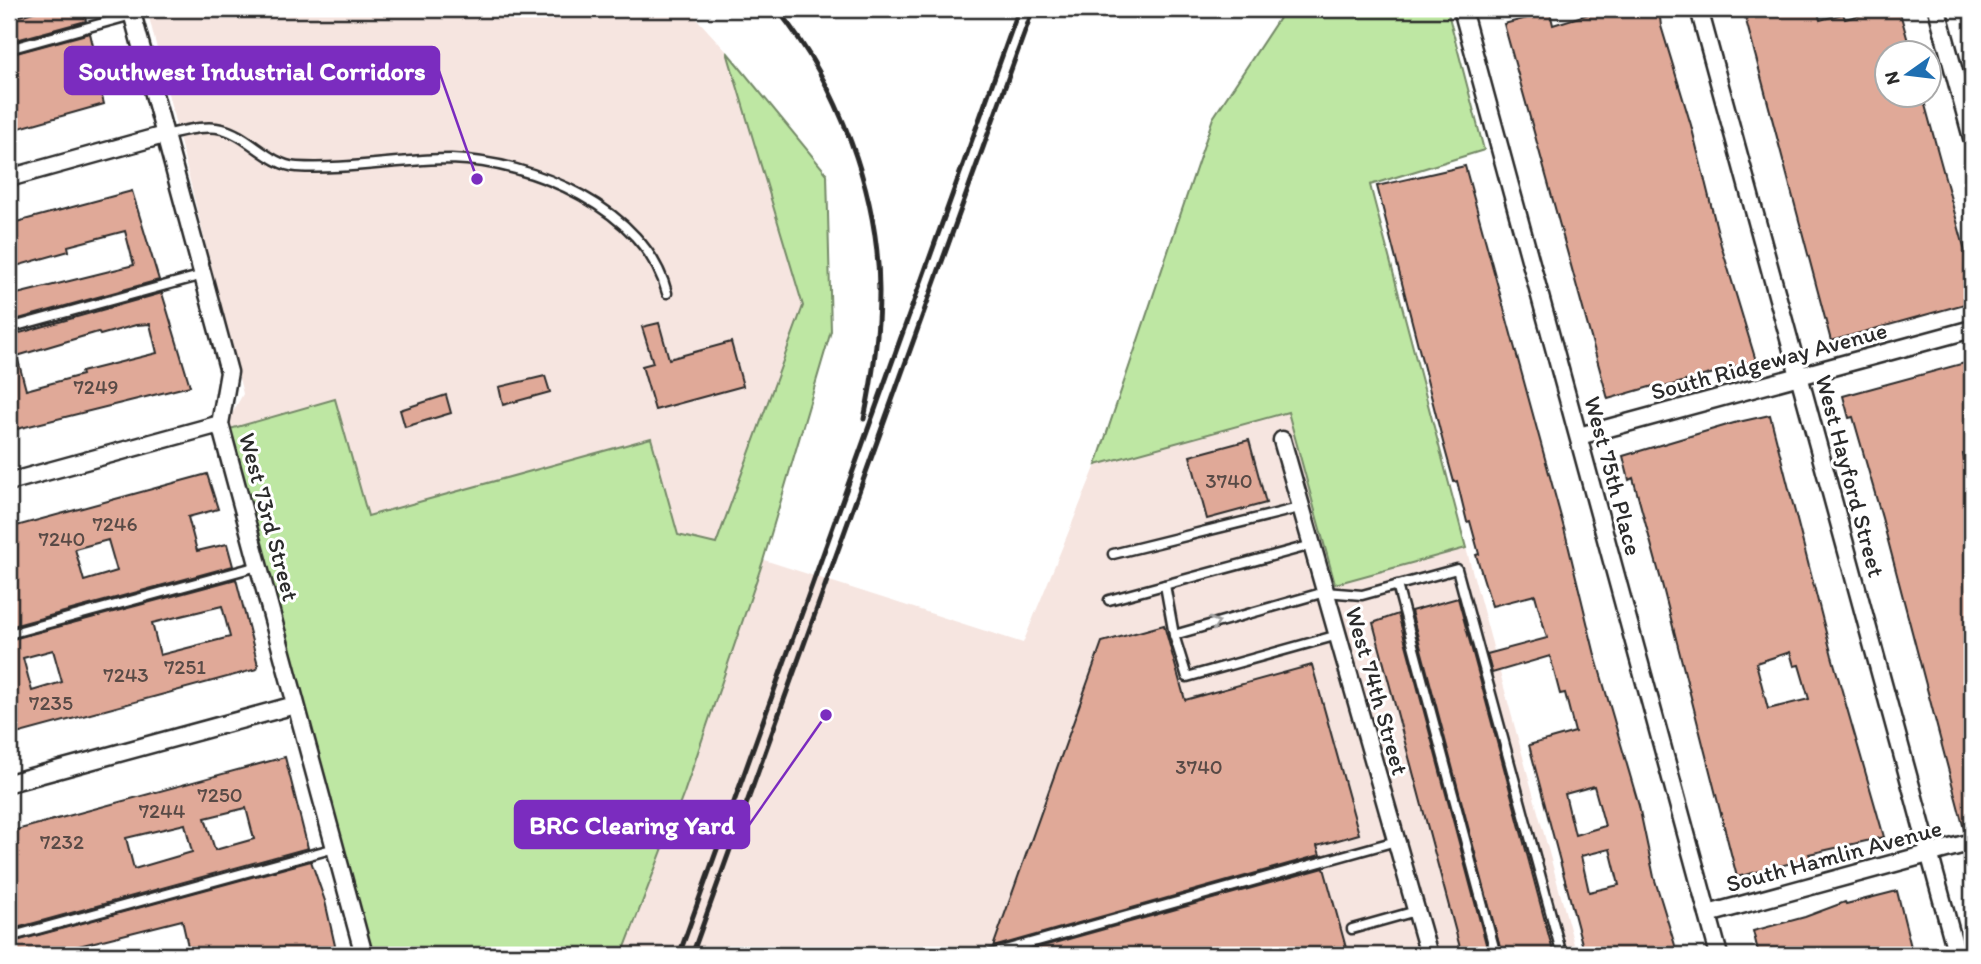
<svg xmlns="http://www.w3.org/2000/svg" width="1981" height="964" viewBox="0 0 1981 964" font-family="Itim,sans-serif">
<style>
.built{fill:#f6e5e0}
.green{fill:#bee7a3;stroke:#748967;stroke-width:2}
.building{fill:#e0a998;stroke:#2b2b2b;stroke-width:2;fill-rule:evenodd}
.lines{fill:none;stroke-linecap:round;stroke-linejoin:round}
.service-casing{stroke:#2b2b2b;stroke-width:13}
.minor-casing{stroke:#2b2b2b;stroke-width:21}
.service{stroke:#fff;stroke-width:8}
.minor{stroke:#fff;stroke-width:16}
.rail{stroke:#2b2b2b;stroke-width:5}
.oneway{stroke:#a0a0a0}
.labels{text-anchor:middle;stroke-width:6;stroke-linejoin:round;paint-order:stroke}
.number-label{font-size:21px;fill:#584a46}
.street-label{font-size:24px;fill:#2b2b2b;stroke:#fff}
.leader{fill:none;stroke:#7b2cbf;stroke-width:2.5}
.callout-dot{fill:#7b2cbf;stroke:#fff;stroke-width:2.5}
.callout{fill:#7b2cbf;stroke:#7b2cbf;stroke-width:2.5}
.callout-label{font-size:26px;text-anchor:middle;font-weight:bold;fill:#fff}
</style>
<rect width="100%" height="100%" fill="#fff"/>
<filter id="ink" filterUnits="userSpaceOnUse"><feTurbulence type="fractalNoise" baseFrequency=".0143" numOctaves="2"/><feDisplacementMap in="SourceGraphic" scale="14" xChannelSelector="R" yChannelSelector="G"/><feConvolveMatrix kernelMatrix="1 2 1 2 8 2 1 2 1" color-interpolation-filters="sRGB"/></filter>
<g filter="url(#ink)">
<!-- built -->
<polygon class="built" points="147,9 688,9 727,52 803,306 717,545 1023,643 1096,465 1288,412 1335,583 1466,548 1577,955 566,955 679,536 651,438 368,516 335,399 230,429 229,419 243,394"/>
<!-- green -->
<g class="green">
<polygon points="1285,9 1447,9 1484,150 1370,185 1466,548 1335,584 1288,412 1096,465 1213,118"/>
<polygon points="727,52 827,174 831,331 763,561 684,793 622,955 370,955 230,429 335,399 368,516 651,438 678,535 716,544 803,306"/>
</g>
<!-- building -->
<g class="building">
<polygon points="44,9 83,9 86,21 9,42 9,19"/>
<polygon points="1630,9 1659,9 1661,26 1691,125 1721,245 1756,361 1661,388 1660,384 1608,399 1504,24 1550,12 1553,25 1592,13 1607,11 1608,15"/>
<polygon points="1743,9 1817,9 1820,20 1843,14 1845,19 1883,9 1899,9 1911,52 1886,52 1886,94 1922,94 1972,276 1972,302 1831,341"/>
<polygon points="90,33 94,50 90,51 104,104 9,131 9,55"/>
<path d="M1465,166l99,362 31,127 44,151 15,71 24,78h-93l-56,-210 46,-13 -10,-39 -5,1 -10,-38 -58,17 -5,-19 60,-16 -12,-43 -43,11 -16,-51 3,-1 -9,-33 -3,1 -10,-41 -3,1 -10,-36 -67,-260zM1594,786l11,40 -30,9 -10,-41zM1610,849l9,36 -30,7 -8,-36z"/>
<polygon points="132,191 159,280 15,320 9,296 134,265 125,231 68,246 69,251 9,268 9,224"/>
<path d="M162,293l28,93 -181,45v-95zM150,324l7,29 -76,19 1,3 -56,15 -9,-34 81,-24 2,3 36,-10z"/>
<polygon points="659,323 669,359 731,342 743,386 655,410 642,366 653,363 642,327"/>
<polygon points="1972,361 1972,452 1963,454 1972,500 1972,832 1965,833 1882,518 1853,417 1849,418 1843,396"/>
<polygon points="545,376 550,392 503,405 499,387"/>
<polygon points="446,395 451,413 405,427 400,410"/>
<path d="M1770,415l62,241 52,181 -75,17 2,4 -74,19 -76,-297 -28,-102 -4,2 -6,-24 111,-33zM1790,652l4,14 5,-1 10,34 -41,10 -12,-46z"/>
<polygon points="1249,440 1266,503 1207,519 1190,456"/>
<path d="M207,474l11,35 -30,8 9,34 30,-7 6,22 -224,61v-99zM108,540l9,31 -33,10 -9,-32z"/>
<path d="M236,579l22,86 -1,4 -248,67v-96zM222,606l8,31 -70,18 -8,-32zM53,650l9,32 -30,9 -9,-33z"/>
<polygon points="1458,598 1500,753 1554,955 1502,955 1411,611"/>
<polygon points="1398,614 1489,955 1462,955 1373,623"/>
<polygon points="1164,625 1185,700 1312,665 1359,834 1317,846 1320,855 993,947 1102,642"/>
<path d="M285,757l23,91 -299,82v-98zM246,808l8,31 -39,11 -10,-32zM185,824l7,28 -58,17 -8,-31z"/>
<polygon points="311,861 325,901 336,950 313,955 190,955 182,920 43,955 9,955 9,943"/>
<polygon points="1324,868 1348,955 1011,955"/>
<polygon points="1897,891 1913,955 1759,955 1753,931 1805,917 1845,902 1846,904"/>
</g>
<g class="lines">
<!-- service casing -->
<g class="service-casing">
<g id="service">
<polyline points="9,49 132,15"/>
<path d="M164,135c16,-3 41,-11 58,-6 26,6 47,36 75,38 51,3 103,-8 154,-8 80,2 195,50 216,134"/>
<polyline points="9,328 203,275"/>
<polyline points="1113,554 1303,507"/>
<polyline points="1165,585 1174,635 1325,592 1362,595 1457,569 1562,955"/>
<polyline points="1397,585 1496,955"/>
<polyline points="1109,600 1312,545"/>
<polyline points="9,634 258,566"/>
<polyline points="1174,635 1187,677 1338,635"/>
<polyline points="1352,929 1416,911"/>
<polyline points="9,937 335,848"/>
<polyline points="987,955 1396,841"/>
</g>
</g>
<!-- minor casing -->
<g class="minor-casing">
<g id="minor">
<polyline points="131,9 229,372 220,424 364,955"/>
<polyline points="1462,9 1719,955"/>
<polyline points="1699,9 1957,955"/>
<polyline points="1937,9 1972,138"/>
<polyline points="9,178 164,135"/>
<polyline points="1579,436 1972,329"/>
<polyline points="1282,440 1429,955"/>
<polyline points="9,482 220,424"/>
<polyline points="9,783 295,705"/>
<polyline points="1708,914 1972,842"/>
</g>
</g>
<!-- service -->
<use href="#service" class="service"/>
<!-- minor -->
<use href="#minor" class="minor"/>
<!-- rail -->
<g class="rail">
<path d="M777,9c61,76 102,184 102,282 0,43 -6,86 -15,128"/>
<polyline points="679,955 1019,9"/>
<polyline points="692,955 1033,9"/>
</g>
</g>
<!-- one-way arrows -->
<defs><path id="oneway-chevron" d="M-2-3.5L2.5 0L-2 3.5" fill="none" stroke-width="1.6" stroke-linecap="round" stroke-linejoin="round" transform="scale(1.75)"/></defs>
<use class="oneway" href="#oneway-chevron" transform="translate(1215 623) rotate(-16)"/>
</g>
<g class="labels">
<!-- number labels -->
<g class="number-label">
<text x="96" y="394">7249</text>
<text x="1229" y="488">3740</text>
<text x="115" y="531">7246</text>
<text x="62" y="546">7240</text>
<text x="185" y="674">7251</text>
<text x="126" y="682">7243</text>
<text x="51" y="710">7235</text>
<text x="1199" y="774">3740</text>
<text x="220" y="802">7250</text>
<text x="162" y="818">7244</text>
<text x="62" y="849">7232</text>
</g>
<!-- street labels -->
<g class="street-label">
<text transform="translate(1769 361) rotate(-15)" y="8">South Ridgeway Avenue</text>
<text transform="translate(1613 476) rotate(75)" y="8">West 75th Place</text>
<text transform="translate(1850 476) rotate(75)" y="8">West Hayford Street</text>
<text transform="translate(269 517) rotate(75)" y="8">West 73rd Street</text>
<text transform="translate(1377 691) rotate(74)" y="8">West 74th Street</text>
<text transform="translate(1834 856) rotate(-15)" y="8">South Hamlin Avenue</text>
</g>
</g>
<!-- callouts -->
<path class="leader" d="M477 179L439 71M826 715L749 825"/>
<g class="callout-dot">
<circle cx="477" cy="179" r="7"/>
<circle cx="826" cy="715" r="7"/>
</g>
<g class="callout">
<rect x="65" y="47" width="374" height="47" rx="7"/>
<rect x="515" y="801" width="234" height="47" rx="7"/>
</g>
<g class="callout-label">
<text x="252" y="80">Southwest Industrial Corridors</text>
<text x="632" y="834">BRC Clearing Yard</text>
</g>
<!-- margin -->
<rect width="1981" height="964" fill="none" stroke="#fff" stroke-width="35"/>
<rect x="18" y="18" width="1946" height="929" fill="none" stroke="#2b2b2b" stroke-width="2.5" filter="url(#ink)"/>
<!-- north arrow -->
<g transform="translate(1908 74) rotate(256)"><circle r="33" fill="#ffffff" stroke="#aaaaaa" stroke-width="2"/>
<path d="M0-5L12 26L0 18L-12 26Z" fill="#1f6fb2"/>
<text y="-10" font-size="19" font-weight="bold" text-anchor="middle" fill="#2b2b2b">N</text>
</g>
</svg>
